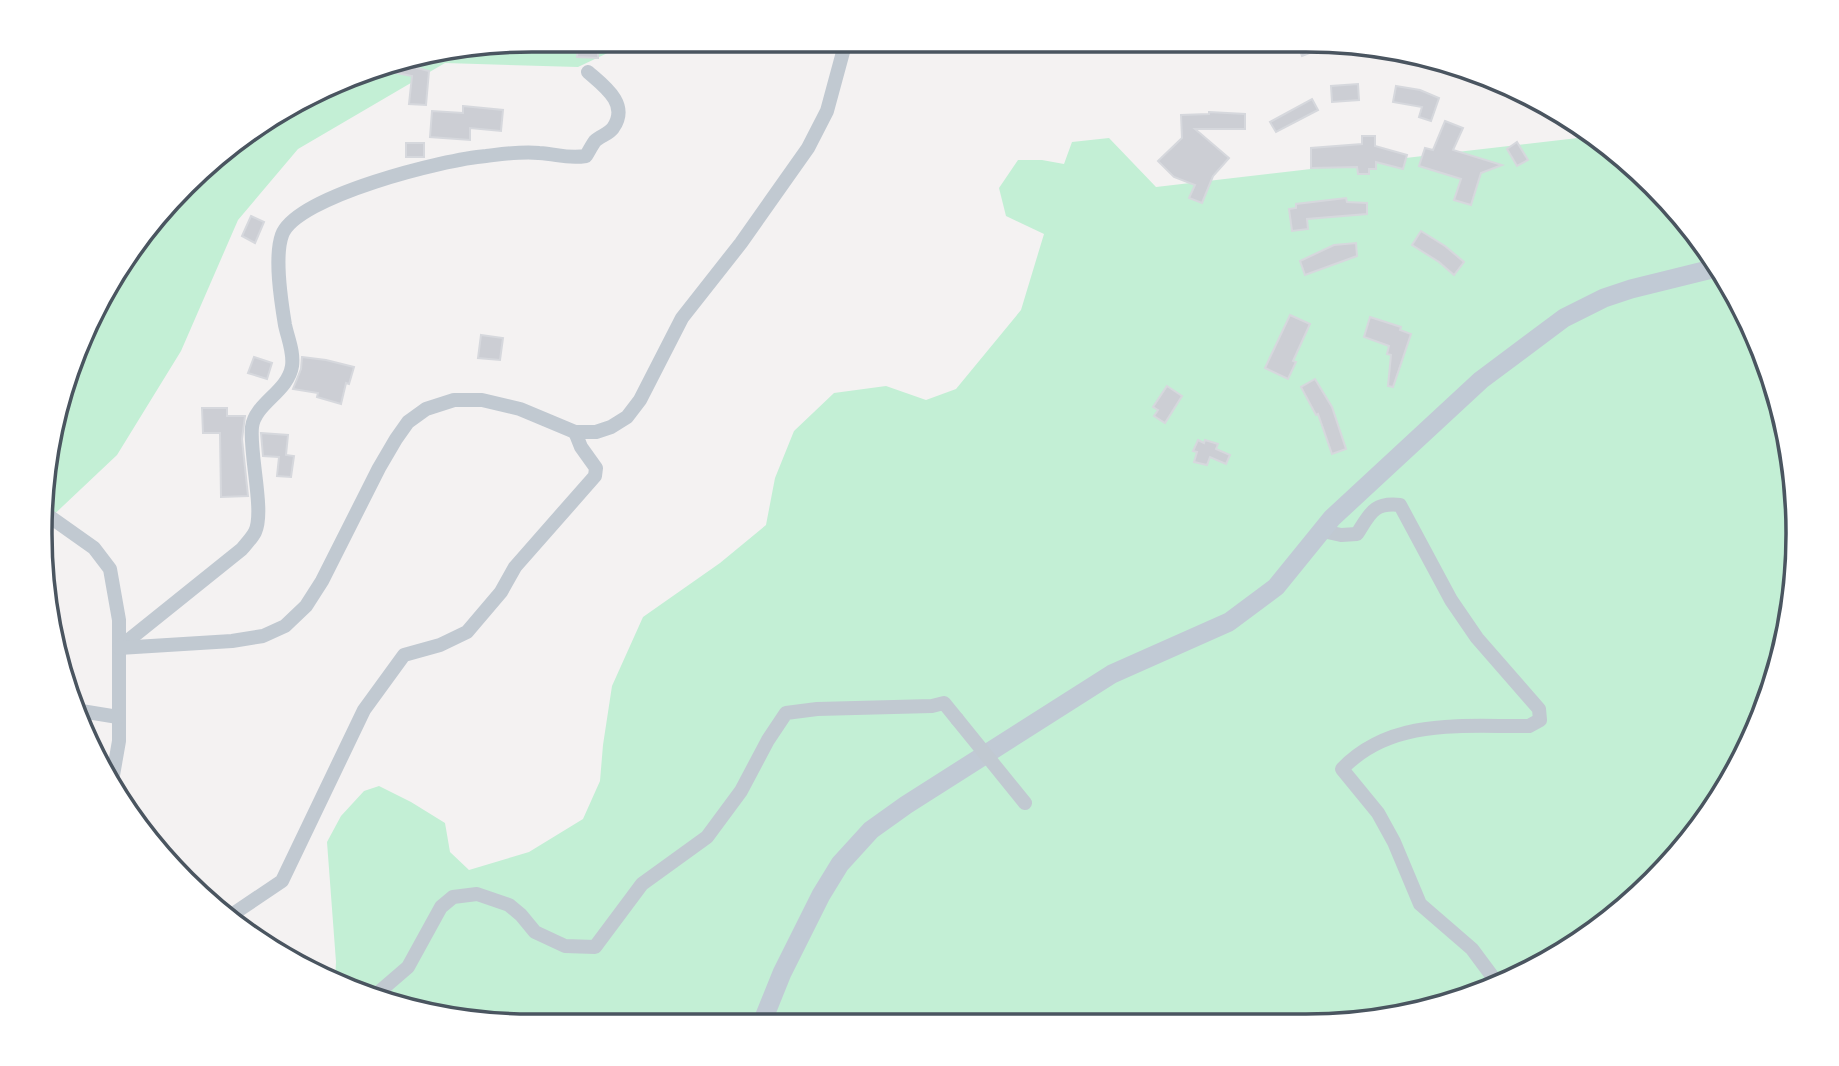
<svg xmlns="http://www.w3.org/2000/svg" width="1839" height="1066" viewBox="0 0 1839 1066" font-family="Poppins,sans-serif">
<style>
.green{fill:#c3efd5}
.building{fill:#ccced4;stroke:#d6d8dd;stroke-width:2}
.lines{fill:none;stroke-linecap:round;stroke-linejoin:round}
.street{stroke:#c1c9d1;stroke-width:14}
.secondary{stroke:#c1cad5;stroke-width:19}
.street-bridge{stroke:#c1c9d1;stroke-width:14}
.rim{fill:none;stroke:#4a5560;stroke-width:3.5}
</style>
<rect width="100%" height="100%" fill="#f4f2f2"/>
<!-- green -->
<g class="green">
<polygon points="533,40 635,40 578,67 445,63 298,149 238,220 181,351 117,455 45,523 57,405 124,259 233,142 375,66"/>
<polygon points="1595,136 1654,184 1715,259 1761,344 1789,436 1799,533 1789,629 1761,721 1716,806 1654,882 1553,960 1464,1000 1339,1025 500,1025 374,999 335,980 336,962 327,842 341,816 364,791 379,786 411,802 445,823 450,852 469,870 529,852 583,819 600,781 603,745 612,686 643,617 720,563 766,525 775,478 794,431 834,393 886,386 926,400 956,389 1021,310 1044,234 1006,216 999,188 1018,160 1042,160 1064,164 1072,142 1109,138 1156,187"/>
</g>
<!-- building -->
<g class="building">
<polygon points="1296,41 1338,41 1338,42 1302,56"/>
<polygon points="578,44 598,46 598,58 577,57"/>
<polygon points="419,59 417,68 429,71 426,105 409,104 412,76 371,68"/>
<polygon points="1358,84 1359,100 1332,102 1331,86"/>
<polygon points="1396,86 1420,90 1439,98 1431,121 1419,117 1422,107 1393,102"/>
<polygon points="1312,99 1318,110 1276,132 1270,122"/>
<polygon points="463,106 503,110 501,131 470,128 470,140 430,137 432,111 463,113"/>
<polygon points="1209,112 1245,114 1245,129 1195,129 1229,158 1213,176 1202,203 1189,198 1195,185 1174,177 1158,161 1182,138 1181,115 1209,114"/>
<polygon points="1445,121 1463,128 1453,150 1502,165 1481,173 1471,205 1454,200 1461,179 1419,166 1425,148 1433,150"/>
<polygon points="1362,136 1375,136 1375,146 1407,155 1403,169 1376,162 1376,169 1369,169 1369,174 1358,174 1357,167 1311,168 1311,148 1362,144"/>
<polygon points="1517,142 1528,160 1517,166 1507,149"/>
<rect x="406" y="143" width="18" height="14"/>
<polygon points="1346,198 1347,202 1367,203 1367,214 1307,219 1308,229 1292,231 1289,209 1296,208 1296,204"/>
<polygon points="251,216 264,222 255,243 242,236"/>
<polygon points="1421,231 1445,246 1464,262 1454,275 1439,262 1412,245"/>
<polygon points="1356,243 1357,256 1305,275 1300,261 1334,245"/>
<polygon points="1290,315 1310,324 1293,361 1296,362 1288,379 1265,368"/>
<polygon points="1370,317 1401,327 1400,330 1411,334 1393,387 1388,386 1391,355 1387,354 1389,346 1364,337"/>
<polygon points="481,335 503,338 500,360 478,358"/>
<polygon points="254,357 272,363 267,379 248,373"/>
<polygon points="302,357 326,360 354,367 349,384 346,383 341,404 317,397 318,393 293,389 301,369"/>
<polygon points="1315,379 1332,407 1346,449 1332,454 1318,414 1316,415 1301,387"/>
<polygon points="1167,386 1182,396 1165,423 1154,416 1158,410 1153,407"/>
<polygon points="202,408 227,408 227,416 245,416 242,439 248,496 221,497 220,433 203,433"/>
<polygon points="261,433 288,435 286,455 294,456 291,477 277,476 279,457 263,456"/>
<polygon points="1198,440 1204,443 1205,440 1218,444 1216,449 1230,455 1226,464 1210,457 1207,465 1194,462 1197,452 1193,451"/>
</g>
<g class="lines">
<!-- street -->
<g class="street">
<polyline points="46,514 94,548 110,569 119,620 119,741 112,781"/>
<path d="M1323,531l18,4 16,-1c13,-20 16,-32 43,-29l51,95 26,38 62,71 1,11 -11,6c-65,1 -137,-9 -187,43l36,44 16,29 26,62 52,45 26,35"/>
<path d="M120,647l122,-98c4,-5 10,-11 13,-17 10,-20 -6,-79 -3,-105 3,-24 36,-35 40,-61 2,-14 -4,-27 -7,-41 -4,-24 -11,-68 -3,-90 14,-39 164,-76 204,-79 17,-2 36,-5 53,-3 19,1 27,6 47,3 3,-5 6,-11 9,-15 5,-5 14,-7 18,-13 17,-24 -9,-42 -25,-56"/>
<polyline points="119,648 232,641 263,636 285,626 306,606 322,581 379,468 396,439 408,422 426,409 454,400 482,400 520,409 575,432 596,432 611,427 627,417 640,400 682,318 741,243 808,148 827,111 846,41"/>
<polyline points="75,710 118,717"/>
<polyline points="230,916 282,881 364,710 404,655 440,645 467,632 501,592 515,567 595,476 596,468 581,447 575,432"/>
<polyline points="372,998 408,967 441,907 453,897 477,894 509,905 521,915 535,932 565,946 595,947 642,884 707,837 741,791 768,740 786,713 817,709 932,706 944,703 957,719"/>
</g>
<!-- secondary -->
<polyline class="secondary" points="761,1025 782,973 821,895 840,864 871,830 906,805 1112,674 1229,622 1276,587 1332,518 1481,380 1564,318 1604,298 1631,289 1720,267"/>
<!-- street-bridge -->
<polyline class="street-bridge" points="957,719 1025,803"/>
</g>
<!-- crop -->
<path d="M0 0H1839V1066H0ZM532 52H1306A480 480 0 0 1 1786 532V534A480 480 0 0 1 1306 1014H532A480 480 0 0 1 52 534V532A480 480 0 0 1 532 52Z" fill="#fff" fill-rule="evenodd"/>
<path class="rim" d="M532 52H1306A480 480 0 0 1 1786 532V534A480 480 0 0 1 1306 1014H532A480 480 0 0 1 52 534V532A480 480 0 0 1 532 52Z"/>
</svg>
